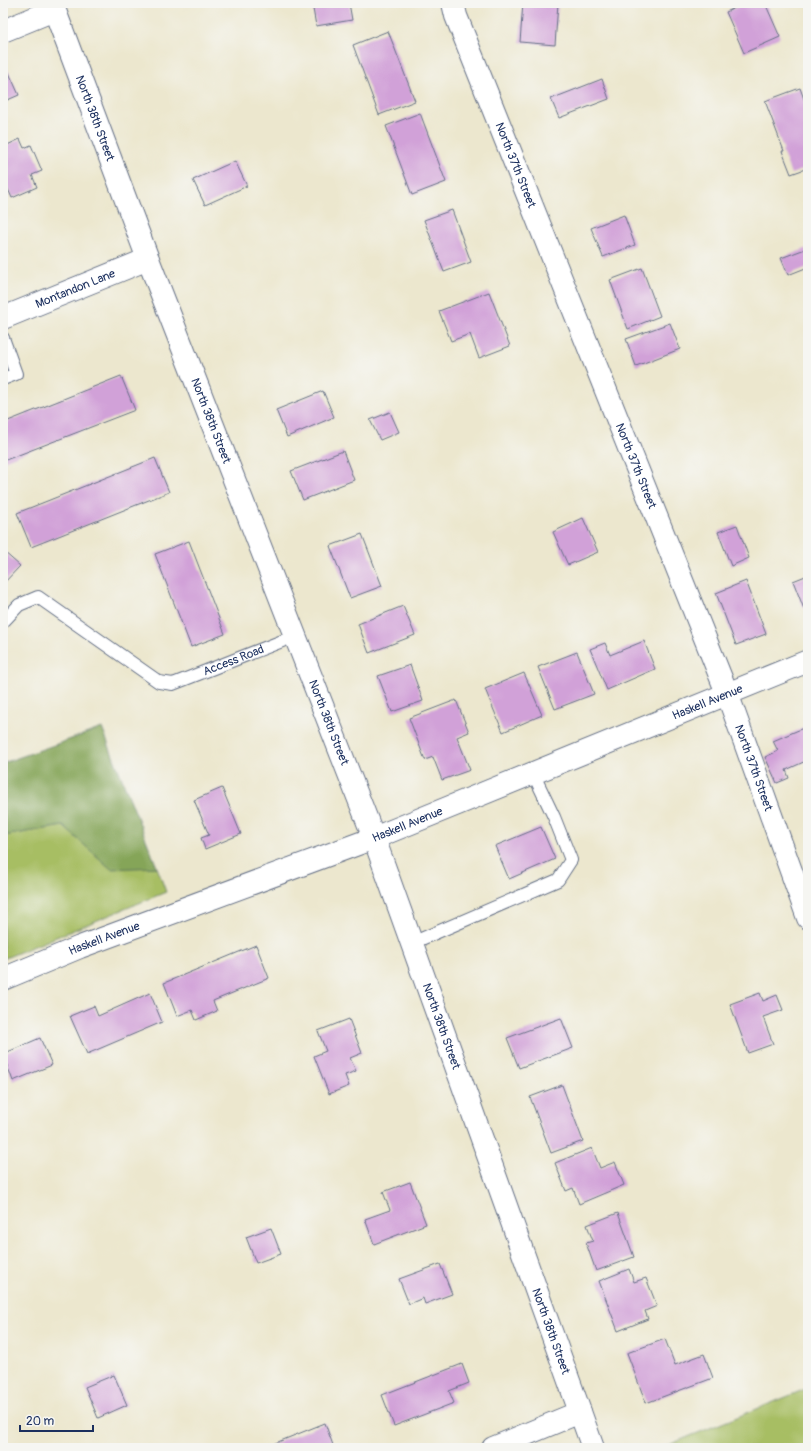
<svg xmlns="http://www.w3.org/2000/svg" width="811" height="1451" viewBox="0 0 811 1451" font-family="Pangolin,sans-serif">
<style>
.green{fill:#a7be63;stroke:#617660}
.forest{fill:#85a559;stroke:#506a5c}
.building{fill:#d1a1d8}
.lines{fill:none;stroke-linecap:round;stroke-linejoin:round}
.service-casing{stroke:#646f85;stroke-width:14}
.minor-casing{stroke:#646f85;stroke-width:24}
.tertiary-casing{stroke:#646f85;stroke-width:24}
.service{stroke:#fff;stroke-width:12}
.minor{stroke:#fff;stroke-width:22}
.tertiary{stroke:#fff;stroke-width:22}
.labels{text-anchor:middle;stroke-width:4;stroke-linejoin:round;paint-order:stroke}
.street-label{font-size:12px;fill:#1b2f5e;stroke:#f6f6f2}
</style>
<rect width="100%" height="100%" fill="#f6f6f2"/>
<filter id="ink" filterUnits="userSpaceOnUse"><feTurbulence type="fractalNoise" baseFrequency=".025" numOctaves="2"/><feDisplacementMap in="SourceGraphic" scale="8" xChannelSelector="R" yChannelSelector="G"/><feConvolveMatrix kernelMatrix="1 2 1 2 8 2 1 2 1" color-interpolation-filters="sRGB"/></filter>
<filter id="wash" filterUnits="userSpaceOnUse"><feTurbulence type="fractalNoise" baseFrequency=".012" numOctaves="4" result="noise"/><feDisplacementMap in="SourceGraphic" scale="16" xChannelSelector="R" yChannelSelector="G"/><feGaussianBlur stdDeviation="0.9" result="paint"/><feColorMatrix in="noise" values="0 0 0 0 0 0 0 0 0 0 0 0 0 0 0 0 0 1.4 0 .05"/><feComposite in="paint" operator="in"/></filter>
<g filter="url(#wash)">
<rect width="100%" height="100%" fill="#ece7ce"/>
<!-- green -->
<g class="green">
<polygon points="63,826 111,868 157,867 166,892 3,959 3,836"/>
<polygon points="808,1388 808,1448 661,1448"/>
</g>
<!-- forest -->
<polygon class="forest" points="102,728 157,867 111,869 63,826 3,836 3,763"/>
<g id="blocks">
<!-- building -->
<g class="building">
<polygon points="312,3 349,3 352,20 316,26"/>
<polygon points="523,3 558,3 555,45 520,42"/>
<polygon points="746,3 765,3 780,37 744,53 726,12"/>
<polygon points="388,31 415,101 379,115 353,45"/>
<polygon points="6,66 19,95 3,102 3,67"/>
<polygon points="602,79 609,99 559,118 551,99"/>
<polygon points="800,88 808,110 808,168 791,174 782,151 784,151 765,101"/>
<polygon points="420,113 446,182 412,195 386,126"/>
<polygon points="20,139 24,148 31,145 42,171 32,175 37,187 12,198 3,178 3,147"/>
<polygon points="235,161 247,186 205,205 193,180"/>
<polygon points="452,210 471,262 444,272 424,220"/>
<polygon points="624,215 635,245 603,257 591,228"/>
<polygon points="808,248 808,267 788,275 781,258"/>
<polygon points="642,268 660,316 628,329 610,280"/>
<polygon points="489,292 510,346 479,358 470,334 451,341 439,311"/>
<polygon points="670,323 680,349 636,366 626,339"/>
<polygon points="121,376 135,410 3,461 3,423"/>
<polygon points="323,391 334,417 287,437 276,410"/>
<polygon points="390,412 399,432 380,440 370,420"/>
<polygon points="343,451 354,480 303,500 291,471"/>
<polygon points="155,458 169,492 31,547 17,513"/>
<polygon points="583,518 598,552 568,565 553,532"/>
<polygon points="737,525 749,558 731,566 718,532"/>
<polygon points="362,534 382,586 350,598 330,546"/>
<polygon points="189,541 225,634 191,647 155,554"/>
<polygon points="3,551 20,566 3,584"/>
<polygon points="808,575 808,607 804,609 793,581"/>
<polygon points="746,581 766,634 736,645 716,593"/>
<polygon points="403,606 415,635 369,653 358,624"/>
<polygon points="644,641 655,669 607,690 590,649 605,643 610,655"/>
<polygon points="577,652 594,694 555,709 538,667"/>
<polygon points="410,665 423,701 392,712 378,676"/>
<polygon points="524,673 542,715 503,732 485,689"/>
<polygon points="456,700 469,732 457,737 470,770 442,780 433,757 425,760 409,718"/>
<polygon points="808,726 808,760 786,770 789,778 777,783 765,757 778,751 773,741"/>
<polygon points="222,788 241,834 205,849 201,838 209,835 194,800"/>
<polygon points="541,827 555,859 509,879 495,846"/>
<polygon points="256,945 269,978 213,1001 217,1011 196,1020 192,1010 177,1016 164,983"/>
<polygon points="150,993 162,1022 87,1054 70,1016 94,1006 98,1016"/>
<polygon points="760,993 763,1001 777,995 783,1010 763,1017 773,1044 748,1053 730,1004"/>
<polygon points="561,1018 573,1048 519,1068 507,1038"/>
<polygon points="349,1019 362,1053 350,1058 356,1071 345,1075 349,1086 329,1094 314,1056 326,1051 318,1031"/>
<polygon points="40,1038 52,1065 13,1081 3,1054"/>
<polygon points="562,1085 583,1141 551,1153 530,1097"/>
<polygon points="592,1148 600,1168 615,1162 624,1185 579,1204 573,1188 566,1191 555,1163"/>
<polygon points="410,1182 426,1224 374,1244 365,1219 390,1210 383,1192"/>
<polygon points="618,1213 634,1257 596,1271 586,1243 593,1241 587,1225"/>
<polygon points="271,1228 281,1254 256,1263 246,1237"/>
<polygon points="440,1264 452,1294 425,1304 423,1298 409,1304 399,1279"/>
<polygon points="629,1269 634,1282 646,1278 657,1306 645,1311 648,1319 618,1331 599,1281"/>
<polygon points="665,1339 675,1365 704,1354 713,1378 646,1403 627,1353"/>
<polygon points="462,1364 469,1383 449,1391 454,1403 394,1426 382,1395"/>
<polygon points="114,1375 127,1405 98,1418 85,1387"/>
<polygon points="325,1423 334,1448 274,1448 273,1444"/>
</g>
</g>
</g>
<g filter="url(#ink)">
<use href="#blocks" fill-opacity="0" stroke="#646f85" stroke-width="1"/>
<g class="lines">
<!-- service casing -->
<g class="service-casing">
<g id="service">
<polyline points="3,338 16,374 3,379"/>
<path id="s1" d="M3,622l16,-17 19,-8 121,85 14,2 122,-48"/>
<polyline points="412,943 558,880 571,860 554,817 533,773"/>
</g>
</g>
<!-- minor casing -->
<g class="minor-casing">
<g id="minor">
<path id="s2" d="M453,3l3,13 271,677 81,225"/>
<polyline points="3,31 54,10"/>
<path id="s3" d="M3,318l145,-59"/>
<path id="s4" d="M3,979l77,-32 294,-109 434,-177"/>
<polyline points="493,1448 580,1412"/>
</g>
</g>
<!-- tertiary casing -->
<g class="tertiary-casing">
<g id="tertiary">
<path id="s5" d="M52,3l96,256 226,579 219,610"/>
</g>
</g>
<!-- service -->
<use href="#service" class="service"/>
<!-- minor -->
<use href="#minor" class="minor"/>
<!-- tertiary -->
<use href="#tertiary" class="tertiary"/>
</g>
</g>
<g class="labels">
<!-- street labels -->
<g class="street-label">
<text dy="4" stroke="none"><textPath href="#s5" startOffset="123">North 38th Street</textPath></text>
<text dy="4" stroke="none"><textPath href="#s2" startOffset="174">North 37th Street</textPath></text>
<text dy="4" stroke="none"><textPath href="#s3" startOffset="78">Montandon Lane</textPath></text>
<text dy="4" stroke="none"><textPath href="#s5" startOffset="447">North 38th Street</textPath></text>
<text dy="4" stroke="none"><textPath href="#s2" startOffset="498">North 37th Street</textPath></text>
<text dy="4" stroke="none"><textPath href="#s1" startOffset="271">Access Road</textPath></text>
<text dy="4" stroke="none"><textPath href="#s4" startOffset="757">Haskell Avenue</textPath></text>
<text dy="4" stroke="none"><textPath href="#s5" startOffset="771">North 38th Street</textPath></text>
<text dy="4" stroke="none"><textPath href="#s2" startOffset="822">North 37th Street</textPath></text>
<text dy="4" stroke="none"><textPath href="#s4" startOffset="433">Haskell Avenue</textPath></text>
<text dy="4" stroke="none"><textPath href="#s4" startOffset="109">Haskell Avenue</textPath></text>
<text dy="4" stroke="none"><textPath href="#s5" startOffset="1095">North 38th Street</textPath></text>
<text dy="4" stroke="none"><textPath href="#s5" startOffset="1419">North 38th Street</textPath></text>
</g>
</g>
<!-- margin -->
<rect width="811" height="1451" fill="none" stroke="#f6f6f2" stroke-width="16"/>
<!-- scale -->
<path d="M20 1425v6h73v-6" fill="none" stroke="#1b2f5e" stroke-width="2"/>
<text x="26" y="1425" font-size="12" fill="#1b2f5e" stroke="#f6f6f2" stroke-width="3" paint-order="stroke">20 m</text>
</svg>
